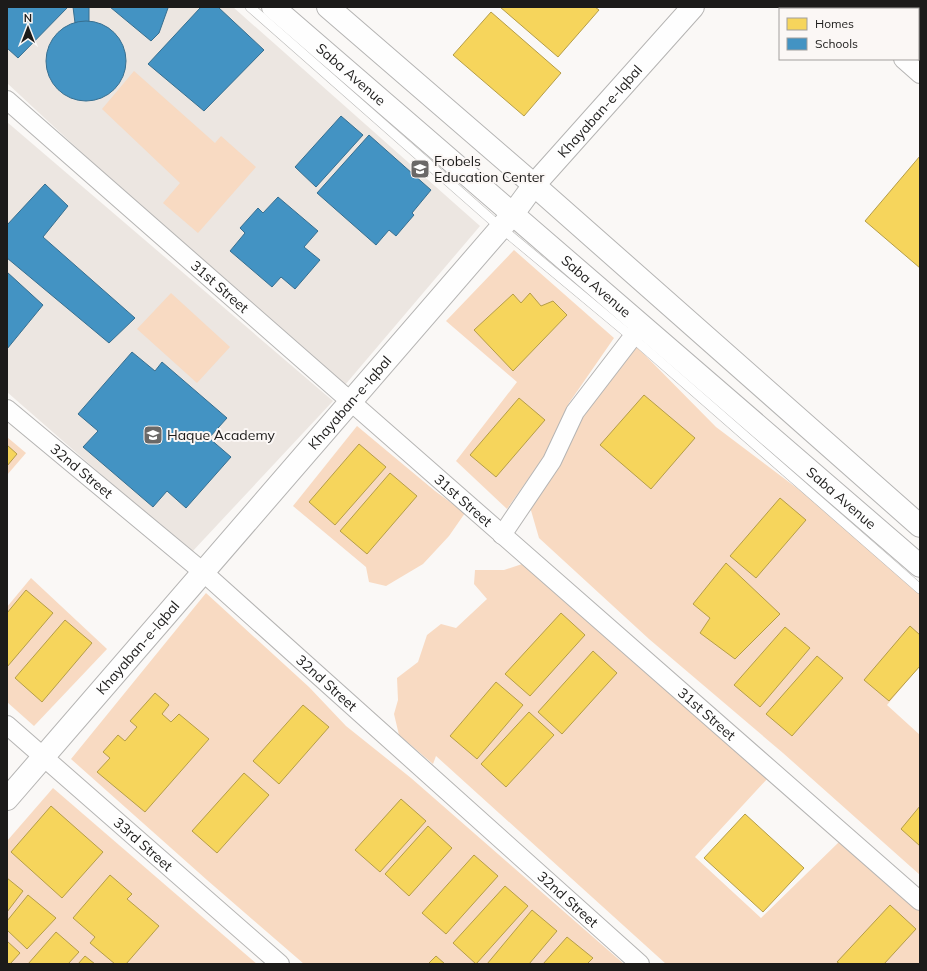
<svg xmlns="http://www.w3.org/2000/svg" width="927" height="971" viewBox="0 0 927 971" font-family="Mulish,sans-serif">
<style>
.built{fill:#ece6e1}
.green{fill:#f8dac2}
.homes{fill:#f6d55c;stroke:#b59d48}
.schools{fill:#4393c3;stroke:#376f90}
.lines{fill:none;stroke-linecap:round;stroke-linejoin:round}
.service-casing{stroke:#b5b4b3;stroke-width:10}
.minor-casing{stroke:#b5b4b3;stroke-width:20}
.tertiary-casing{stroke:#b5b4b3;stroke-width:24}
.secondary-casing{stroke:#b5b4b3;stroke-width:24}
.service{stroke:#fefefe;stroke-width:9}
.minor{stroke:#fefefe;stroke-width:18}
.tertiary{stroke:#fefefe;stroke-width:22}
.secondary{stroke:#fefefe;stroke-width:22}
.labels{text-anchor:middle;stroke-width:4;stroke-linejoin:round;paint-order:stroke}
.street-label{font-size:14px;fill:#1c1b1a;stroke:#fbf7f5}
.poi-label{font-size:14px;fill:#1c1b1a;stroke:#fbf7f5;text-anchor:start}
</style>
<rect width="100%" height="100%" fill="#faf8f6"/>
<!-- built -->
<g class="built">
<polygon points="7,7 233,7 480,226 339,392 7,83"/>
<polygon points="7,122 333,401 191,553 7,392"/>
</g>
<!-- green -->
<g class="green">
<polygon points="134,71 215,143 221,136 256,167 198,233 163,203 180,183 102,109"/>
<polygon points="514,250 614,338 569,403 555,441 507,509 456,461 517,382 446,321"/>
<polygon points="171,293 230,347 197,383 137,329"/>
<polygon points="637,347 716,427 822,507 920,593 920,666 887,705 920,735 920,875 783,753 649,639 539,538 530,507 578,422"/>
<polygon points="357,426 435,491 465,513 449,536 423,564 386,586 369,582 366,567 293,506"/>
<polygon points="7,437 26,453 7,475"/>
<polygon points="525,563 768,778 695,857 761,918 839,842 897,888 920,910 920,964 666,964 436,756 433,764 399,735 394,714 398,700 397,678 418,662 427,635 441,624 456,628 487,599 474,584 475,570 504,570"/>
<polygon points="31,578 107,649 34,726 7,702 7,607"/>
<polygon points="206,593 309,687 346,726 411,778 624,964 304,964 207,880 71,759"/>
<polygon points="53,788 257,964 7,964 7,841"/>
</g>
<!-- homes -->
<g class="homes">
<polygon points="500,7 595,7 599,10 558,57"/>
<polygon points="491,12 561,73 524,116 453,55"/>
<polygon points="920,156 920,268 865,221"/>
<polygon points="530,293 541,306 553,301 567,315 513,371 474,330 513,294 521,303"/>
<polygon points="644,395 695,438 651,489 600,445"/>
<polygon points="519,398 545,420 496,477 470,455"/>
<polygon points="359,444 386,467 335,525 309,502"/>
<polygon points="7,445 17,454 7,466"/>
<polygon points="390,473 417,496 367,554 340,531"/>
<polygon points="780,498 806,520 756,578 730,556"/>
<polygon points="726,563 780,614 735,659 700,633 710,618 693,604"/>
<polygon points="26,590 53,613 7,667 7,613"/>
<polygon points="561,613 585,635 530,696 505,674"/>
<polygon points="65,620 92,643 42,702 15,678"/>
<polygon points="910,626 920,635 920,666 889,701 864,680"/>
<polygon points="785,627 810,648 760,707 734,685"/>
<polygon points="593,651 617,673 562,734 538,712"/>
<polygon points="817,656 843,678 792,736 766,714"/>
<polygon points="496,682 523,705 477,759 450,736"/>
<polygon points="155,693 169,705 162,714 171,722 179,714 209,739 145,812 97,772 110,758 103,752 118,735 125,741 137,727 130,721"/>
<polygon points="303,705 329,727 279,784 253,761"/>
<polygon points="529,712 554,735 506,787 481,764"/>
<polygon points="244,773 269,795 217,853 192,831"/>
<polygon points="401,799 426,821 380,872 355,850"/>
<polygon points="51,806 103,852 62,898 11,852"/>
<polygon points="920,806 920,846 901,829"/>
<polygon points="745,814 804,868 763,912 704,858"/>
<polygon points="428,826 452,848 409,896 385,874"/>
<polygon points="474,855 498,876 446,934 422,913"/>
<polygon points="110,875 132,894 127,899 159,926 126,964 115,964 90,943 95,937 73,918"/>
<polygon points="7,878 23,891 7,912"/>
<polygon points="505,886 528,906 476,964 453,943"/>
<polygon points="28,895 56,918 27,949 7,930 7,921"/>
<polygon points="890,905 916,929 884,964 840,964 837,962"/>
<polygon points="532,910 557,931 529,964 487,964"/>
<polygon points="56,932 79,952 68,964 28,964"/>
<polygon points="567,937 593,958 587,964 543,964"/>
<polygon points="7,941 20,953 10,964 7,964"/>
<polygon points="85,956 95,964 78,964"/>
<polygon points="436,956 445,964 428,964"/>
</g>
<!-- schools -->
<g class="schools">
<polygon points="7,7 68,7 18,58 7,48"/>
<polygon points="73,7 89,7 89,22 75,23"/>
<polygon points="110,7 168,7 168,8 159,33 151,41"/>
<polygon points="198,7 218,7 264,50 204,111 148,64 200,8"/>
<circle cx="86" cy="61" r="40"/>
<polygon points="341,116 363,135 316,187 295,167"/>
<polygon points="369,135 431,190 412,213 414,215 396,236 389,230 376,245 317,193"/>
<polygon points="45,184 68,206 43,237 135,318 109,343 7,258 7,225"/>
<polygon points="278,197 318,231 304,247 320,260 295,289 281,277 272,287 230,251 245,233 240,228 258,208 263,213"/>
<polygon points="7,272 43,305 7,349"/>
<polygon points="132,352 155,371 162,362 227,418 209,438 231,457 186,508 167,491 153,507 83,447 98,431 78,414"/>
</g>
<g class="lines">
<!-- service casing -->
<g class="service-casing">
<polyline id="service" points="250,7 501,228 632,337 920,589"/>
</g>
<!-- minor casing -->
<g class="minor-casing">
<g id="minor">
<polyline points="843,7 846,9"/>
<polyline points="903,59 920,74"/>
<path id="s1" d="M7,100l913,801"/>
<path id="s2" d="M7,409l196,163 437,392"/>
<polyline points="502,535 552,461 575,412 641,326"/>
<path id="s3" d="M7,725l273,239"/>
</g>
</g>
<!-- tertiary casing -->
<g class="tertiary-casing">
<g id="tertiary">
<path id="s4" d="M7,799l505,-584 22,-30 159,-178"/>
</g>
</g>
<!-- secondary casing -->
<g class="secondary-casing">
<g id="secondary">
<path id="s5" d="M273,7l647,559"/>
<polyline points="328,7 534,185 920,526"/>
</g>
</g>
<!-- service -->
<use href="#service" class="service"/>
<!-- minor -->
<use href="#minor" class="minor"/>
<!-- tertiary -->
<use href="#tertiary" class="tertiary"/>
<!-- secondary -->
<use href="#secondary" class="secondary"/>
</g>
<!-- icons -->
<defs>
<g id="school-square" transform="scale(1)"><rect x="-9" y="-9" width="18" height="18" rx="4" fill="#6a6867" stroke="#fbf7f5"/><path d="M0-5L7-2L0 1L-7-2ZM-4 1L0 2.5L4 1V4Q0 6-4 4Z" fill="#fff"/></g>
</defs>
<g fill-rule="evenodd">
<use href="#school-square" x="420" y="169"/>
<use href="#school-square" x="153" y="435"/>
</g>
<g class="labels">
<!-- street labels -->
<g class="street-label">
<text dy="5" stroke="none"><textPath href="#s5" startOffset="103">Saba Avenue</textPath></text>
<text dy="5" stroke="none"><textPath href="#s4" startOffset="908">Khayaban-e-Iqbal</textPath></text>
<text dy="5" stroke="none"><textPath href="#s1" startOffset="283">31st Street</textPath></text>
<text dy="5" stroke="none"><textPath href="#s5" startOffset="427">Saba Avenue</textPath></text>
<text dy="5" stroke="none"><textPath href="#s4" startOffset="524">Khayaban-e-Iqbal</textPath></text>
<text dy="5" stroke="none"><textPath href="#s2" startOffset="97">32nd Street</textPath></text>
<text dy="5" stroke="none"><textPath href="#s5" startOffset="751">Saba Avenue</textPath></text>
<text dy="5" stroke="none"><textPath href="#s1" startOffset="607">31st Street</textPath></text>
<text dy="5" stroke="none"><textPath href="#s4" startOffset="200">Khayaban-e-Iqbal</textPath></text>
<text dy="5" stroke="none"><textPath href="#s2" startOffset="421">32nd Street</textPath></text>
<text dy="5" stroke="none"><textPath href="#s1" startOffset="931">31st Street</textPath></text>
<text dy="5" stroke="none"><textPath href="#s3" startOffset="181">33rd Street</textPath></text>
<text dy="5" stroke="none"><textPath href="#s2" startOffset="745">32nd Street</textPath></text>
</g>
<!-- poi labels -->
<g class="poi-label">
<text x="434" y="166">Frobels<tspan x="434" dy="16">Education Center</tspan></text>
<text x="167" y="440">Haque Academy</text>
</g>
</g>
<!-- border -->
<rect width="927" height="971" fill="none" stroke="#1c1b1a" stroke-width="16"/>
<!-- legend -->
<rect x="779" y="8" width="140" height="52" fill="#fbf7f5" stroke="#a29f9d"/>
<rect x="787" y="18" width="20" height="12" fill="#f6d55c" stroke="#a29f9d"/>
<text x="815" y="28" font-size="12" fill="#1c1b1a">Homes</text>
<rect x="787" y="38" width="20" height="12" fill="#4393c3" stroke="#a29f9d"/>
<text x="815" y="48" font-size="12" fill="#1c1b1a">Schools</text>
<!-- north arrow -->
<g transform="translate(28 28)" stroke="#fbf7f5" stroke-width="3" paint-order="stroke">
<path d="M0-3L7 15L0 10L-7 15Z" fill="#1c1b1a"/>
<text y="-6" font-size="11" font-weight="bold" text-anchor="middle" fill="#1c1b1a">N</text>
</g>
</svg>
